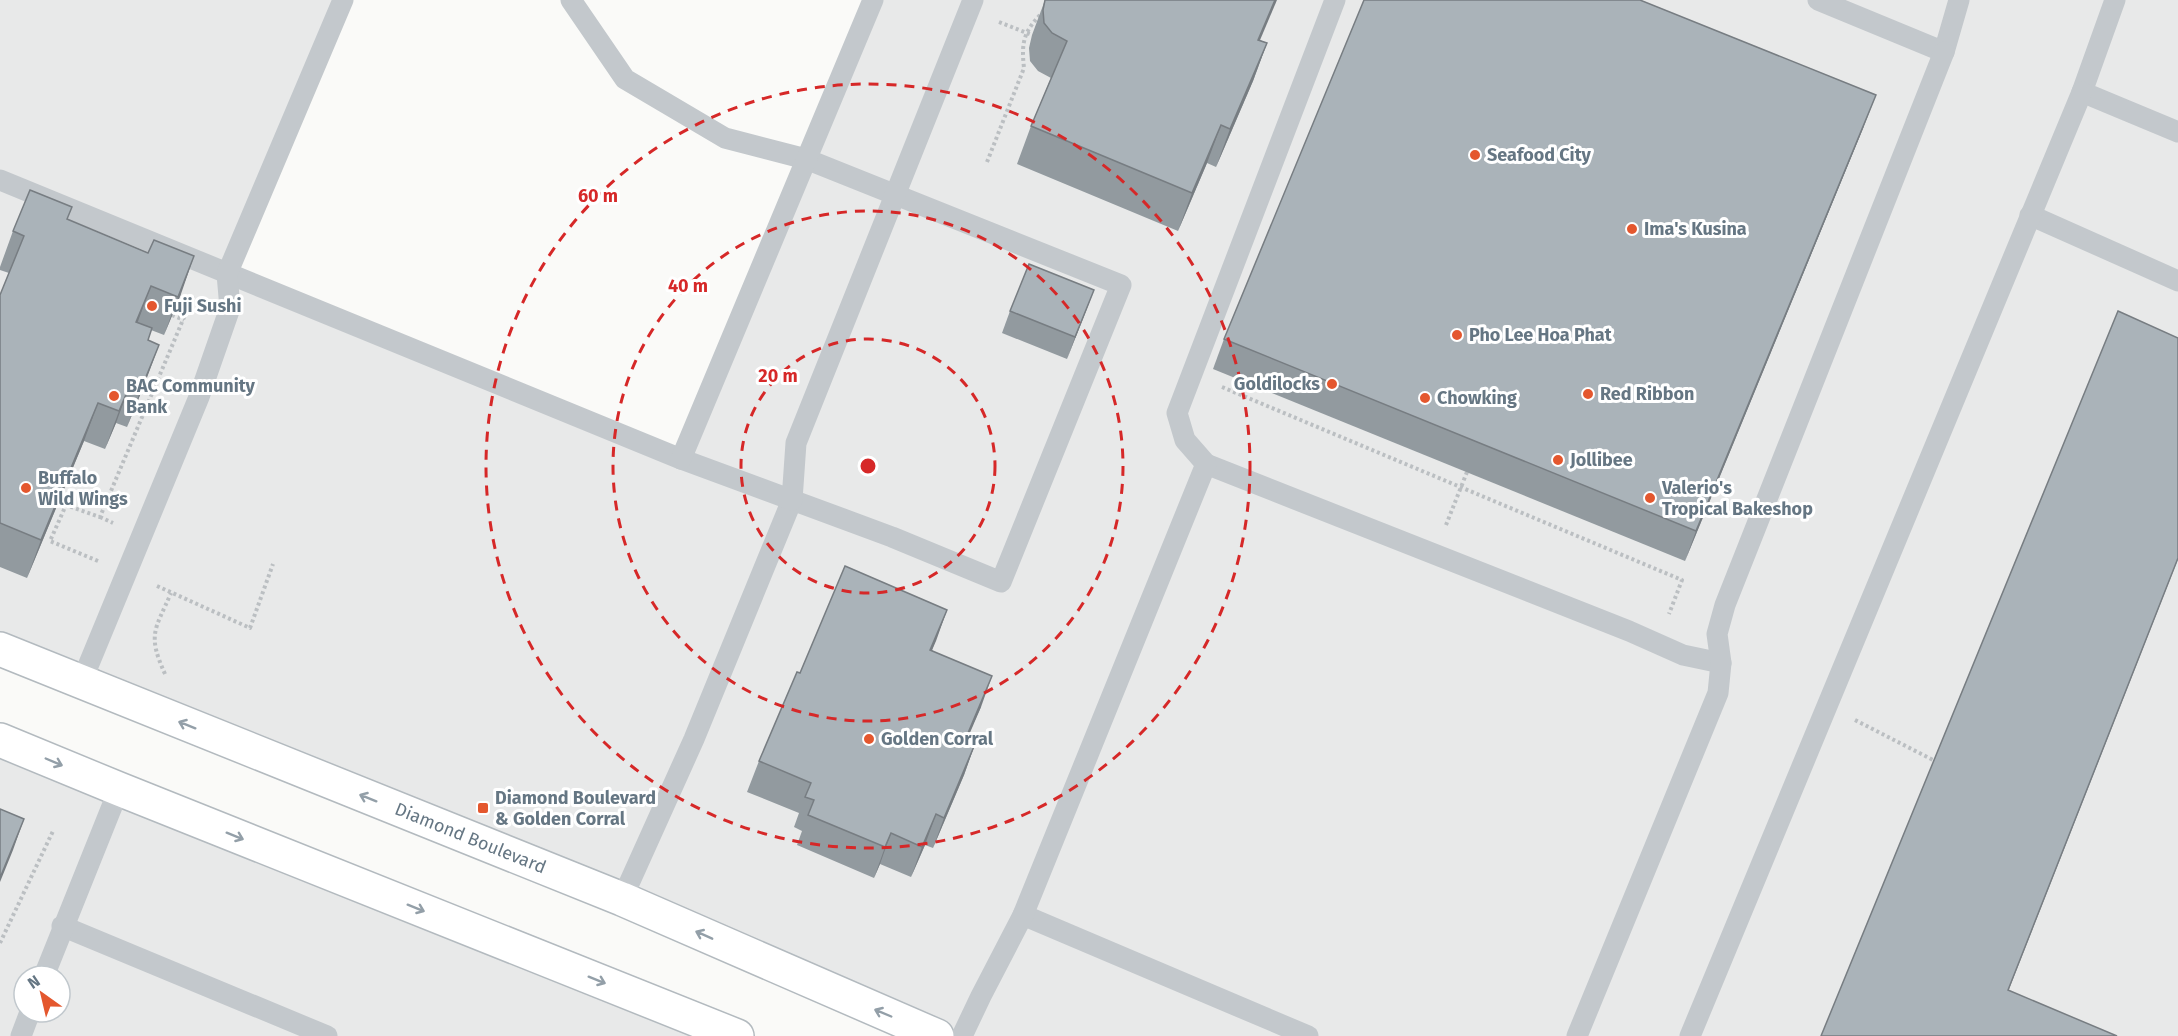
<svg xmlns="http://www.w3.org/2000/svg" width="2178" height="1036" viewBox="0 0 2178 1036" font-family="'Fira Sans',sans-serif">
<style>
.built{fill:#e8e9e9;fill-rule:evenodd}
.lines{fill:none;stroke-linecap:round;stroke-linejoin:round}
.secondary-casing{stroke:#b3babf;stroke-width:36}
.path{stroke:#bbbfc2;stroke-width:4;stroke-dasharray:3 3;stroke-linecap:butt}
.service{stroke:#c3c8cc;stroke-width:21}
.secondary{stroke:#fff;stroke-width:33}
.wall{fill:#929a9f}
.shaded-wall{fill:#777d82}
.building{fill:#aab3b9;stroke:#777d82;stroke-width:1.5}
.oneway{stroke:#939fa8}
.ring{fill:none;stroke:#d62828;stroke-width:3;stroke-dasharray:10 8}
.poi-dot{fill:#e4572e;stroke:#fff;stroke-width:2}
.labels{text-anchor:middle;stroke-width:6;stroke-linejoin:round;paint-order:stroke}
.poi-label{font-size:18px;font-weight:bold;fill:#657683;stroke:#fff;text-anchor:start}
.street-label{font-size:18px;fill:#657683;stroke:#fff}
.centre{fill:#d62828;stroke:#fff;stroke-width:3}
.ring-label{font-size:18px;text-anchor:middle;font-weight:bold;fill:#d62828;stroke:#fff;stroke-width:6;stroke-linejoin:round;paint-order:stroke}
</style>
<rect width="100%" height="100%" fill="#fafaf8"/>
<!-- built -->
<g class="built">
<polygon points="0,0 343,0 228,274 680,459 873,0 2178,0 2178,1036 937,1036 0,649"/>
<path d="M0,740l737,296h-737zM24,976h36v36h-36z"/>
</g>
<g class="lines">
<!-- secondary casing -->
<g class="secondary-casing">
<g id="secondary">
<path id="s1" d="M0,649l622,250 315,137"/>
<polyline points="0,740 119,789 737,1036"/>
</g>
</g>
<!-- path -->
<g class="path">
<polyline points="999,22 1032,35"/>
<path d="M987,162l37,-94c-3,-27 0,-37 19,-56"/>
<polyline points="172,315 184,320"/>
<polyline points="1222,387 1682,580 1669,614"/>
<polyline points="137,403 157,411"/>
<polyline points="59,502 66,505"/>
<polyline points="100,517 113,523"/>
<polyline points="1446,525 1467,472"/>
<polyline points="98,561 50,541 66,505 100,517 193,296"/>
<polyline points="157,586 250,628 273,564"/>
<path d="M165,674c-18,-40 -10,-44 6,-81"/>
<polyline points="1855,720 1935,761"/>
<polyline points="0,943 53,831"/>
</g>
<!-- service -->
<g class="service">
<polyline points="571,0 625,79 725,138 806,159 1121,285 1001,582 892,537 792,500 694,739 622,899"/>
<polyline points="1818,0 1944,52 1959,0"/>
<polyline points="2115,0 2082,92 2178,132"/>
<polyline points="0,180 681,459 792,500 796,443 973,0"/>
<polyline points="2030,215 2178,281"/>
<polyline points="681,459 873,0"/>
<polyline points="1206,464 1629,631 1683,655 1721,663"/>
<polyline points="81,683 199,397 230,308 227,274 343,0"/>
<polyline points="1023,915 1308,1036"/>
<polyline points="62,926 327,1036"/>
<polyline points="44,976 119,789"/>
<polyline points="21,1036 30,1012"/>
<polyline points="962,1036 981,996 1023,915 1206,464 1185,440 1177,413 1335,0"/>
<polyline points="1577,1036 1718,693 1721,663 1717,634 1725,605 1944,52"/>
<polyline points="1690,1036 2082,92"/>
</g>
<!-- secondary -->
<use href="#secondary" class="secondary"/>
</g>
<!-- wall -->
<g class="wall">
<polygon points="1045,0 1260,40 1267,43 1253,81 1216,167 1207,163 1178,231 1017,164 1031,126 1051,78 1038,71 1030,61 1029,48 1032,35"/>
<polygon points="1864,126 1685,561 1213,369 1224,339"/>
<polygon points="67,219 181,294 164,335 151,330 148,340 145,383 127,427 116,423 105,449 84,441 27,578 0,567 0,295 9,273 0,270 0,267 13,231"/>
<polygon points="1094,290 1067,359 1002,333 1010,311"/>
<polygon points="947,610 932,650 981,707 966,740 975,744 964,775 933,848 925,845 911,877 880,864 874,878 797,845 802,831 794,827 799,813 747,792 759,761 800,673"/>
</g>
<!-- shaded-wall -->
<g class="shaded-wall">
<polygon points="1275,0 1277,0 1244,78 1258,40"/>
<polygon points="1267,43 1253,81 1216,167 1230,129"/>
<polygon points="1876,95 1864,126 1685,561 1696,531"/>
<polygon points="1221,125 1207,163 1178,231 1192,193"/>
<polygon points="194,256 181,294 164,335 178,297"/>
<polygon points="151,286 137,324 136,322"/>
<polygon points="1094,290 1086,311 1067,359 1075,337"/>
<polygon points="159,345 145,383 127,427 141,389"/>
<polygon points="130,385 116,423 105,449 119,411"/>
<polygon points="98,403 84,441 27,578 41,540"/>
<polygon points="2178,558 2178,559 2000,1012 2008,990"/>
<polygon points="947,610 936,641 919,680 930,650"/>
<polygon points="992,676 981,707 954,770 965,740"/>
<polygon points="975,744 964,775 933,848 944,818"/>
<polygon points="936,814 925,845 911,877 922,847"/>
<polygon points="24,819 13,850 0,882 0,878"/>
<polygon points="891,833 880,864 874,878 885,847"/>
</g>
<!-- building -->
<g class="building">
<polygon points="1045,0 1275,0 1258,40 1267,43 1230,129 1221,125 1192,193 1031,126 1067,41 1052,33 1044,23 1043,10"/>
<polygon points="1364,0 1640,0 1876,95 1696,531 1224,339"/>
<polygon points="30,190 72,207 67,219 148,253 154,240 194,256 178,297 151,286 136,322 152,328 148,340 159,345 141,389 130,385 119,411 98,403 41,540 0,523 0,295 24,236 13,231"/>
<polygon points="1029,264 1094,290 1075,337 1010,311"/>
<polygon points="2118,311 2178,338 2178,558 2008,990 2117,1036 1821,1036"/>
<polygon points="845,566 947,610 930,650 992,676 965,740 975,744 944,818 936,814 922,847 891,833 885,847 808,815 814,800 805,797 811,783 759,761 797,672 800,673"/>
<polygon points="0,809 24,819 0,878"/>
</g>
<!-- one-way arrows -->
<defs><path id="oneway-shaft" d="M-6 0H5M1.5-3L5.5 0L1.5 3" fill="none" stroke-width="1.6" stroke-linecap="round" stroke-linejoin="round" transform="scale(1.5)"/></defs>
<g class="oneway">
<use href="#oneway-shaft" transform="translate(187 725) rotate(-158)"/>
<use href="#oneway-shaft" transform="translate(54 762) rotate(23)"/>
<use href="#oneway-shaft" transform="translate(368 798) rotate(-158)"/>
<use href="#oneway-shaft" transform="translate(235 836) rotate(22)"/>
<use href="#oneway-shaft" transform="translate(416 908) rotate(22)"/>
<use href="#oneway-shaft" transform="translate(704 935) rotate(-156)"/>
<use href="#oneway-shaft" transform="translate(597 980) rotate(22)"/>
<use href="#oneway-shaft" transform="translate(883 1013) rotate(-157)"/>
</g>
<!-- distance rings -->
<g class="ring">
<circle cx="868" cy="466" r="127"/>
<circle cx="868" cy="466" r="255"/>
<circle cx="868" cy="466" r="382"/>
</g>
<!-- markers -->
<g class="poi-dot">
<circle cx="1475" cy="155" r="6"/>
<circle cx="1632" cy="229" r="6"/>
<circle cx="152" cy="306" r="6"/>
<circle cx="1457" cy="335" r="6"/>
<circle cx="1332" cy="384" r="6"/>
<circle cx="1588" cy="394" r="6"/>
<circle cx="114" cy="396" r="6"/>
<circle cx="1425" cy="398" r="6"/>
<circle cx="1558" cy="460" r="6"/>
<circle cx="26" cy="488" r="6"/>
<circle cx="1650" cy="498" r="6"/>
<circle cx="869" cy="739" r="6"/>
<rect x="477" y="802" width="12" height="12" rx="3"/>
</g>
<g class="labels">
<!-- poi labels -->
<g class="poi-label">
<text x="1487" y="161">Seafood City</text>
<text x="1644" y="235">Ima's Kusina</text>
<text x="164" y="312">Fuji Sushi</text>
<text x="1469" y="341">Pho Lee Hoa Phat</text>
<text x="1320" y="390" text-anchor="end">Goldilocks</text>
<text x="126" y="392">BAC Community<tspan x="126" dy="21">Bank</tspan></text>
<text x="1600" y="400">Red Ribbon</text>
<text x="1437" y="404">Chowking</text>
<text x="1570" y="466">Jollibee</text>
<text x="38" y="484">Buffalo<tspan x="38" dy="21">Wild Wings</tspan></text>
<text x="1662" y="494">Valerio's<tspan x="1662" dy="21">Tropical Bakeshop</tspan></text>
<text x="881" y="745">Golden Corral</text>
<text x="495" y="804">Diamond Boulevard<tspan x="495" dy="21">&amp; Golden Corral</tspan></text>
</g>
<!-- street labels -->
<g class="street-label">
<text dy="6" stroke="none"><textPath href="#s1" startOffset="507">Diamond Boulevard</textPath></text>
</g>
</g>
<circle cx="868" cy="466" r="9" class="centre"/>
<g class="ring-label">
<text x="598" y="202">60 m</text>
<text x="688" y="292">40 m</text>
<text x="778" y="382">20 m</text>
</g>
<!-- north arrow -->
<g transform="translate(42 994) rotate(326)"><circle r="28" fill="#ffffff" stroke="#c1c8cd" stroke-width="1.5"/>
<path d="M0-4.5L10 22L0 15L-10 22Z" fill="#e4572e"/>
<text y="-9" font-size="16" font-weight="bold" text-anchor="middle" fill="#657683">N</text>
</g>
</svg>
